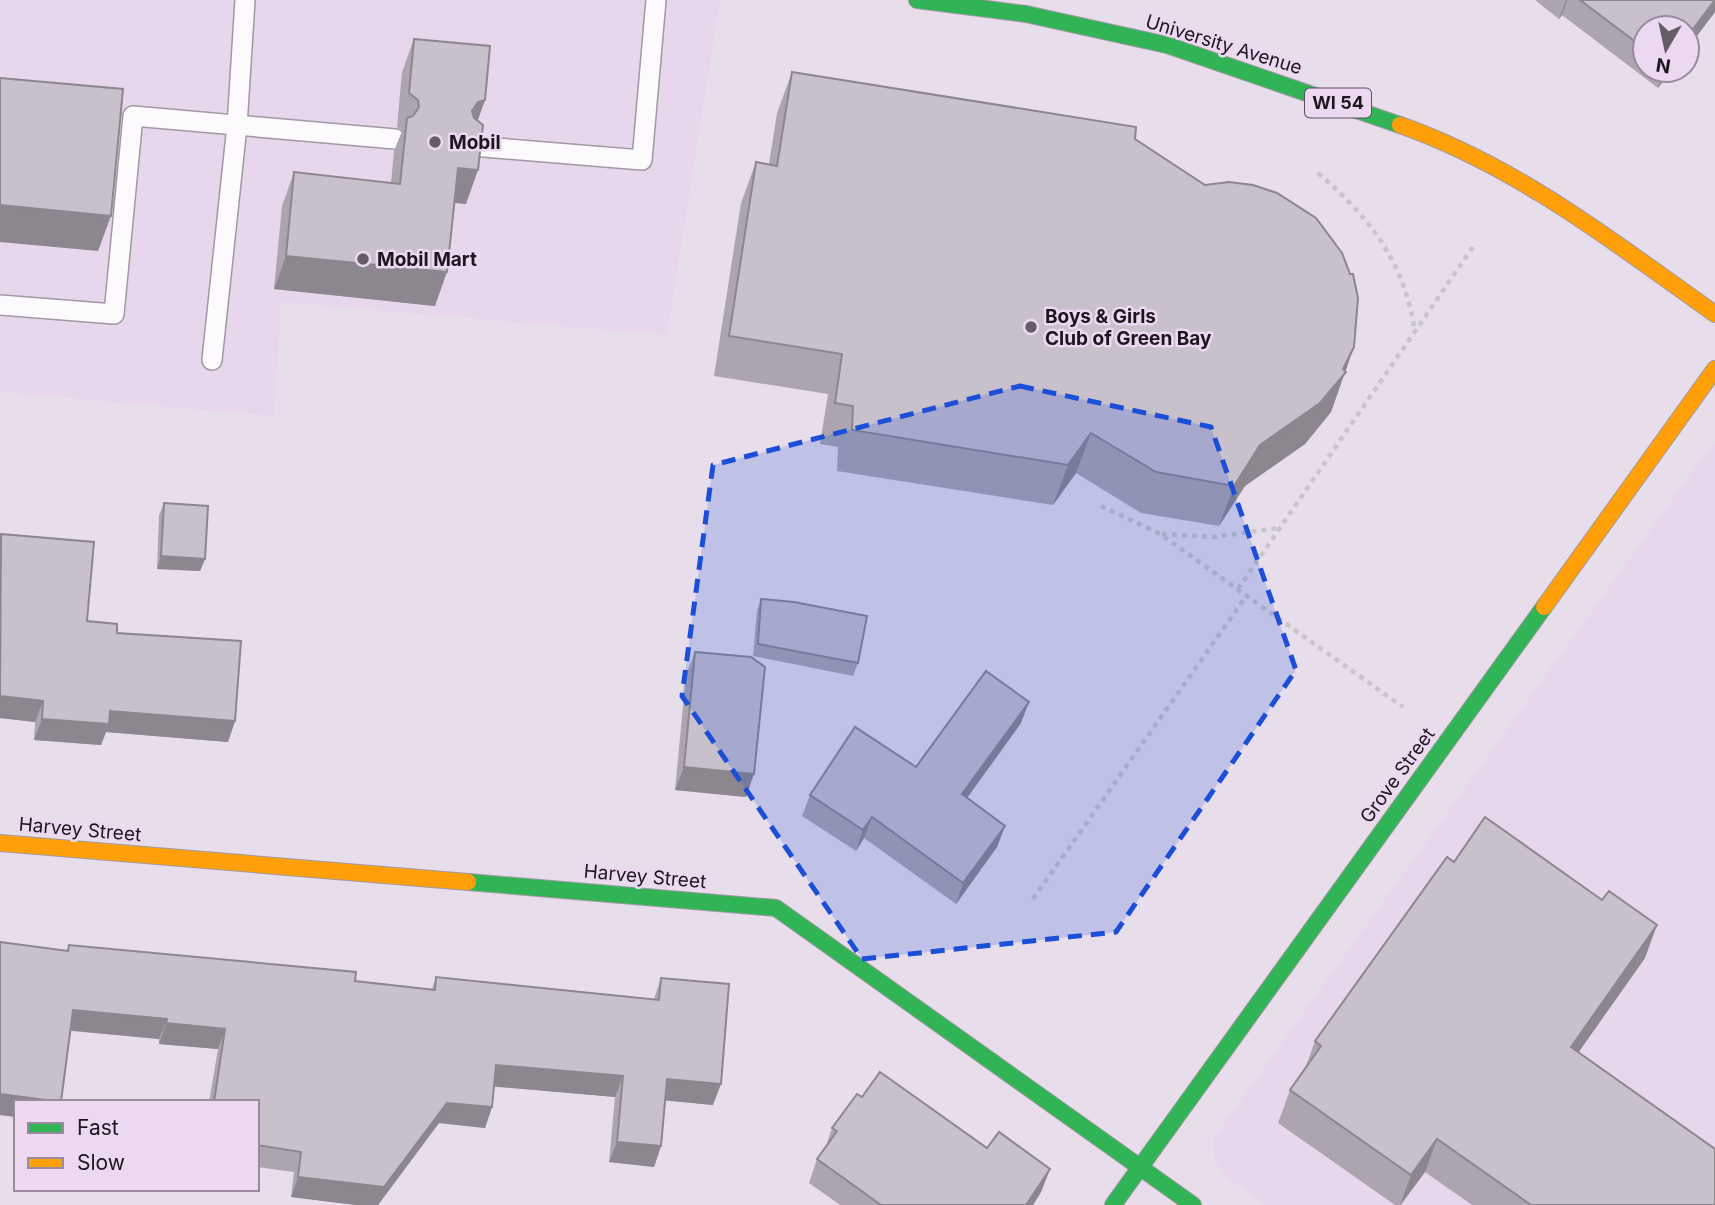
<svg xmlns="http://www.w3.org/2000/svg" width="1715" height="1205" viewBox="0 0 1715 1205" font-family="Inter,sans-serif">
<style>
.built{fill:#e8d6ed}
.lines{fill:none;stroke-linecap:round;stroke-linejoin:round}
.lane-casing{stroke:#a099a3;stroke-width:22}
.fast-casing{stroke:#a099a3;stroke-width:18}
.slow-casing{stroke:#a099a3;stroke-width:18}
.path{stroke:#c8c5c9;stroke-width:4.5;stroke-dasharray:5 5;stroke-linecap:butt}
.lane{stroke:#fcfafc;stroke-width:19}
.fast{stroke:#30b455;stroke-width:16}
.slow{stroke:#ff9f0a;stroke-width:16}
.wall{fill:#aca5af}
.shaded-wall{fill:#8c868e}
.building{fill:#c8c0cb;stroke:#8c868e;stroke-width:2}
.marked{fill:#1d4ed8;fill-opacity:0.2;stroke:#1d4ed8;stroke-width:5;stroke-dasharray:14 9;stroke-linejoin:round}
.poi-dot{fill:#645c66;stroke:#ecd8f1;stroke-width:2.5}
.labels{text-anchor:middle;stroke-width:5;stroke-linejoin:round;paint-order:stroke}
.shield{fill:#ecd8f1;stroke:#5b505e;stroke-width:2}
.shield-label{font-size:18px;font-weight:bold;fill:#1d161f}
.street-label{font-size:19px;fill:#1d161f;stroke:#ecd8f1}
.poi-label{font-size:19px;font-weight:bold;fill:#1d161f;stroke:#ecd8f1;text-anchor:start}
</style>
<rect width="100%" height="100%" fill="#e8deeb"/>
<!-- built -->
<g class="built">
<polygon points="0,0 720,0 667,335 281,302 274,416 0,392"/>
<polygon points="1715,444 1715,1205 1265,1205 1224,1175 1214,1157 1213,1139 1704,455"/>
</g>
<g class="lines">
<!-- lane casing -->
<g class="lane-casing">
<g id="lane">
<polyline points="472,146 642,160 656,0"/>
<polyline points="0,305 114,314 133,116 395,139"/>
<polyline points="212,360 237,126 245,0"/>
</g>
</g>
<!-- fast casing -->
<g class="fast-casing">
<g id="fast">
<polyline points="917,0 1026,14 1167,45 1400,125"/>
<polyline points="468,882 776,908 1193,1205"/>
<polyline points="1113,1205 1544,607"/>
</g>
</g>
<!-- slow casing -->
<g class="slow-casing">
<g id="slow">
<path d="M1400,125c117,41 215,118 315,189"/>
<polyline points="1544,607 1715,369"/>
<polyline points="0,843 468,882"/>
</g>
</g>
<!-- path -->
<g class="path">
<path d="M1318,173c53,46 86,88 97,159"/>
<polyline points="1101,506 1160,534 1403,707"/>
<polyline points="1162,534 1213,537 1279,528"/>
<polyline points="1238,589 1475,244"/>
<polyline points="1033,899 1247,595"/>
</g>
<!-- lane -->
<use href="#lane" class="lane"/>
<!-- fast -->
<use href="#fast" class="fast"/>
<!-- slow -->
<use href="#slow" class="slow"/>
</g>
<!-- wall -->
<g class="wall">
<polygon points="1535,0 1715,0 1715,12 1687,49 1687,28 1645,28 1645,70 1671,70 1658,88 1562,15 1559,19"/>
<polygon points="414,39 485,100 477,121 466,204 455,203 435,306 274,289 282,206 294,172 391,183 394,151 402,131 397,127 402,72"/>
<polygon points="792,72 1135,139 1345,371 1331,412 1305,444 1245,486 1219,526 1141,513 1076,473 1053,505 837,471 838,447 820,444 828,394 714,376 741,203 756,162 769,164 777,113"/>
<polygon points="164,503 205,559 200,571 157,569 159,515"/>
<polygon points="1,534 87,621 117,633 235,721 228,742 106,732 101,745 34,740 35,722 0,718"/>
<polygon points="761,599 858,663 853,676 753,656 757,611"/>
<polygon points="695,652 746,797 675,790 686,675"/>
<polygon points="1021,723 967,798 1005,826 997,847 956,904 864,838 856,851 802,816 810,795 916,767"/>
<polygon points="0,942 67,951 69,945 355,981 432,989 436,977 654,999 661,978 713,1105 665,1100 661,1146 654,1167 609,1162 615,1097 494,1086 492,1107 485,1128 439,1123 378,1205 356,1205 291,1197 294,1172 257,1167 257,1102 209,1102 218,1049 159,1044 159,1039 71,1031 16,1102 16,1117 0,1115"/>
<polygon points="1645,958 1578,1052 1715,1205 1472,1205 1425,1172 1401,1205 1395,1205 1278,1123 1290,1090 1306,1066 1315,1041"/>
<polygon points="862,1097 987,1148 1050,1169 1041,1192 1033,1205 840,1205 809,1183 817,1159 825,1149 832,1128"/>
</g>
<!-- shaded-wall -->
<g class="shaded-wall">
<polygon points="1566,0 1567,0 1562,15 1559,19"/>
<polygon points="1715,0 1715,12 1687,49 1687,37"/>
<polygon points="1664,70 1671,70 1658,88"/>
<polygon points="485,100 473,134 472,111 478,102"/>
<polygon points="458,168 478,170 466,204 446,202"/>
<polygon points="0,205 111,216 98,251 0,242"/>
<polygon points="286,256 447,272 435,306 274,289"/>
<polygon points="1354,347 1331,412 1305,444 1245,486 1219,526 1234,486 1260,445 1343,369"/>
<polygon points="1091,433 1076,473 1053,505 1068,465"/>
<polygon points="161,556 205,559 200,571 157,569"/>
<polygon points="0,696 43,701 35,722 0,718"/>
<polygon points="1029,702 1021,723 954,816 962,794"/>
<polygon points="110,711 235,721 228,742 106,732 101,745 34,740 42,719"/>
<polygon points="684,767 754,774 746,797 675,790"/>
<polygon points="872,817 864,838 856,851 863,830"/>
<polygon points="1005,826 997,847 956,904 963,883"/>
<polygon points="1657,925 1645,958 1559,1080 1571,1047"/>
<polygon points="73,1010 167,1019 159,1039 66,1030"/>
<polygon points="166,1023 225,1029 218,1049 159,1044"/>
<polygon points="496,1065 623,1076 615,1097 488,1086"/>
<polygon points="667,1079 721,1084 713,1105 660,1100"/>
<polygon points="0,1094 61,1102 16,1102 16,1117 0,1115"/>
<polygon points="447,1103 492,1107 485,1128 439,1123 378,1205 356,1205 291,1197 298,1177"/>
<polygon points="1437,1139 1425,1172 1400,1205 1411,1175"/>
<polygon points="617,1142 661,1146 654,1167 609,1162"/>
<polygon points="1050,1169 1041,1192 1033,1205 1026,1205"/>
</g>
<!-- building -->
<g class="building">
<polygon points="1580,0 1715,0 1687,37 1687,28 1645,28 1645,49"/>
<polygon points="414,39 490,46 485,100 478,102 472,111 474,118 483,125 478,170 458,168 447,272 286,256 294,172 400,184 407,118 413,116 419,107 418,100 409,93"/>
<polygon points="792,72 1136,127 1135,139 1205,185 1229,182 1253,185 1277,193 1316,218 1342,253 1350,274 1353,274 1358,298 1354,347 1343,369 1346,372 1320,403 1260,445 1234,486 1156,472 1091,433 1068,465 852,430 853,406 835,403 842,354 729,336 756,162 777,166"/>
<polygon points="0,78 123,89 111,216 0,205"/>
<polygon points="164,503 208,506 205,559 161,556"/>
<polygon points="1,534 94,542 87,621 117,624 117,633 241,641 235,721 110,711 109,724 42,719 43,701 0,696"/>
<polygon points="761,599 794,602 867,616 858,663 758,644"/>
<polygon points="695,652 751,657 765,667 754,774 684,767"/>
<polygon points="986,671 1029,702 962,794 1005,826 963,883 872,817 863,830 810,795 855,727 916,767"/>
<polygon points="1485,817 1602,900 1609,891 1657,925 1571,1047 1715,1149 1715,1205 1531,1205 1437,1139 1411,1175 1290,1090 1321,1046 1315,1041 1447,857 1454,862"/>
<polygon points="0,942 68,951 69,945 356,972 355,981 435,990 436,977 659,1000 661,978 729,984 721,1084 667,1079 661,1146 617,1142 623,1076 496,1065 492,1107 447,1103 384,1187 298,1177 301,1152 257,1145 257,1102 214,1102 225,1029 166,1023 167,1019 73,1010 61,1102 0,1094"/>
<polygon points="880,1072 987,1148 999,1132 1050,1169 1026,1205 881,1205 817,1159 837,1131 832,1128 857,1094 862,1097"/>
</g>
<!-- marked area -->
<path class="marked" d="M1020,386l191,41 85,243 -180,262 -254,27 -180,-263 31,-231z"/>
<!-- markers -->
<g class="poi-dot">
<circle cx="435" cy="142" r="7"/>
<circle cx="363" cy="259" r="7"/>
<circle cx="1031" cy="327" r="7"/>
</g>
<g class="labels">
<!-- shield labels -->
<rect class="shield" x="1305" y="88.5" width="66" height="29" rx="5"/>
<g class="shield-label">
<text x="1338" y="109">WI 54</text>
</g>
<!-- street labels -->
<g class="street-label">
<text transform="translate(1224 44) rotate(17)" y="7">University Avenue</text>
<text transform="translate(1397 775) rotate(-54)" y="7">Grove Street</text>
<text transform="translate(80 829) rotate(5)" y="7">Harvey Street</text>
<text transform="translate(645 876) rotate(5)" y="7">Harvey Street</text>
</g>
<!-- poi labels -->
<g class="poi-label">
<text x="449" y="149">Mobil</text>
<text x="377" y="266">Mobil Mart</text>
<text x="1045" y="323">Boys &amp; Girls<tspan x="1045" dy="22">Club of Green Bay</tspan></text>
</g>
</g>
<!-- legend -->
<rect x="14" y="1100" width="245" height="91" fill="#ecd8f1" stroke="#998a9d" stroke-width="2"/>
<rect x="28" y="1123" width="35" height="10" fill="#30b455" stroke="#998a9d" stroke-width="2"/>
<text x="77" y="1135" font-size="21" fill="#1d161f">Fast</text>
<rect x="28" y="1158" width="35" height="10" fill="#ff9f0a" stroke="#998a9d" stroke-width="2"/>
<text x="77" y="1170" font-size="21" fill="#1d161f">Slow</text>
<!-- north arrow -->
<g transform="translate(1666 49) rotate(189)"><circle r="33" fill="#ecd8f1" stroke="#998a9d" stroke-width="2"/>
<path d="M0-5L12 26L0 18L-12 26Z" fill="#645c66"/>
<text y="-10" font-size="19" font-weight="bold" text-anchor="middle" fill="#1d161f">N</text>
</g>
</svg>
